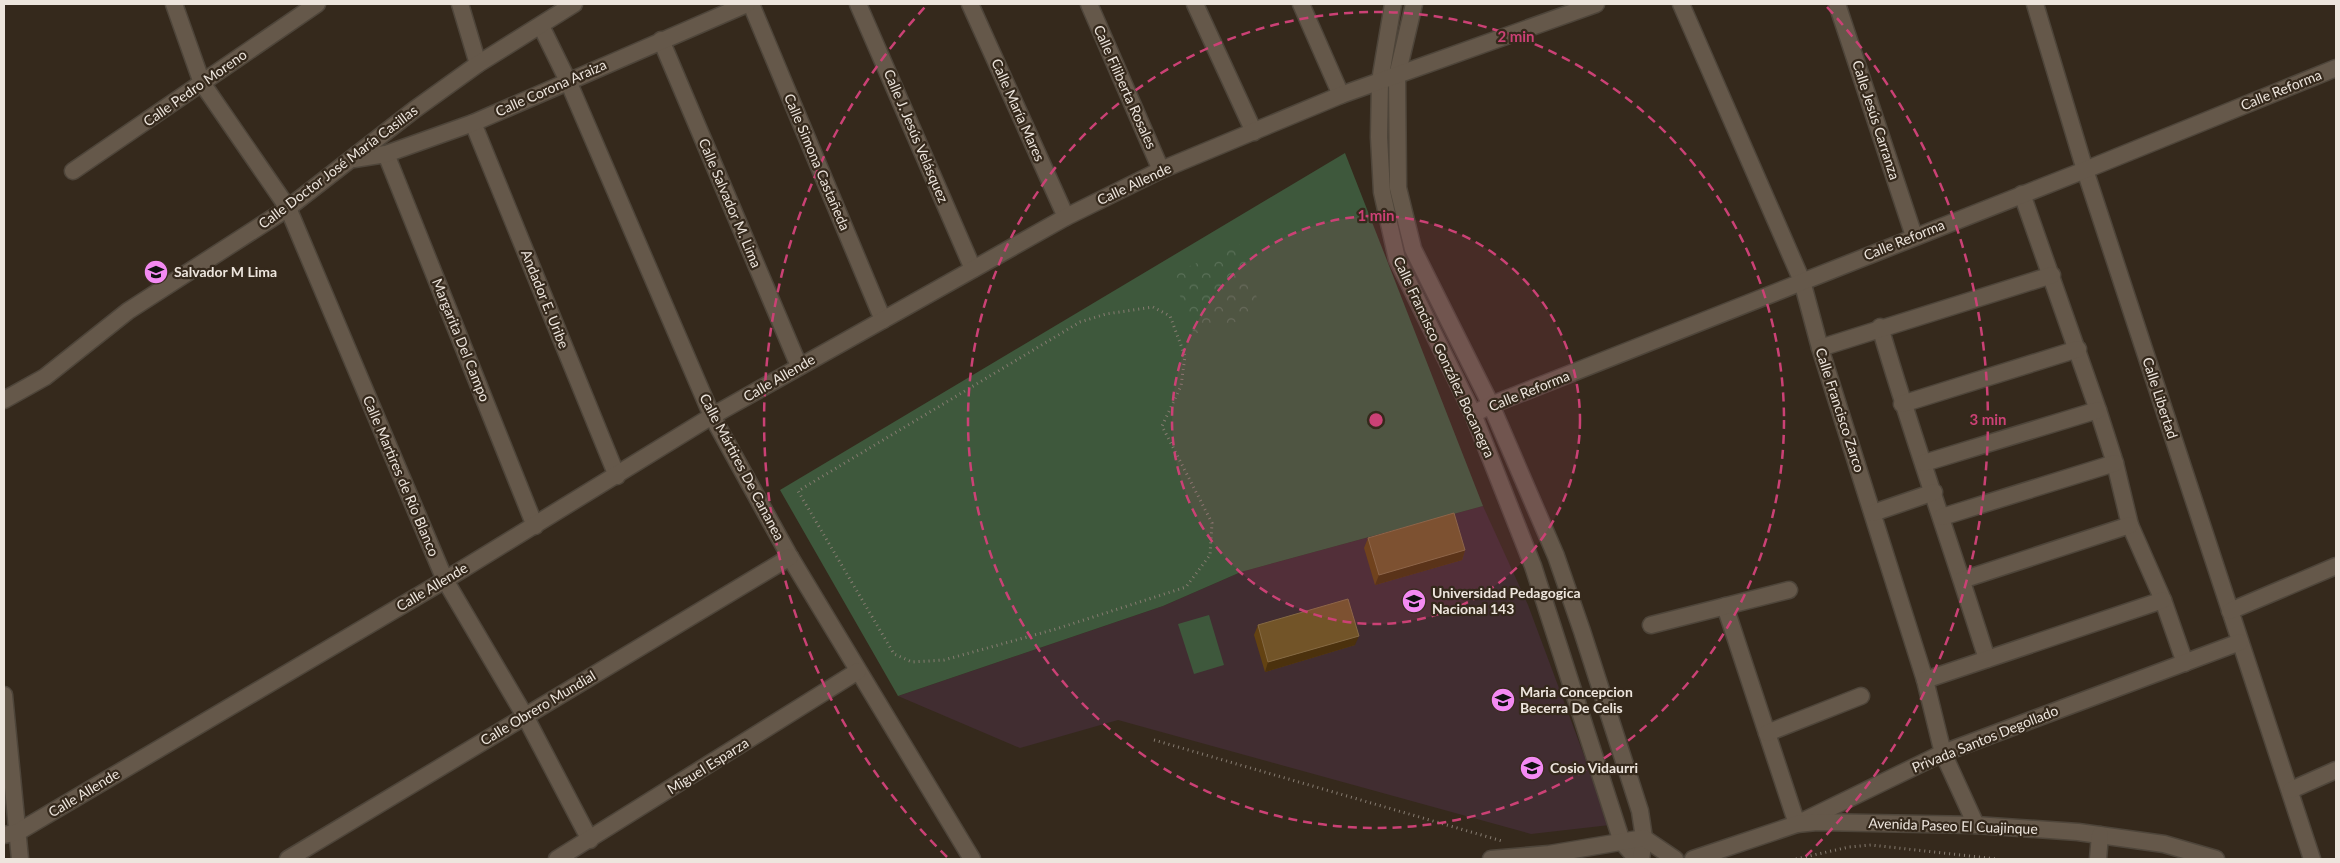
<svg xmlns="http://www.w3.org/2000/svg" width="2340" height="863" viewBox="0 0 2340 863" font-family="Lato,sans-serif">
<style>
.education{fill:#412d31}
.grass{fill:#3e583c}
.park{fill:url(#park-crowns)}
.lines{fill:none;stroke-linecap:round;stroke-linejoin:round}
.minor-casing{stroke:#4e453a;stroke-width:19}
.path{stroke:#867c71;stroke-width:3;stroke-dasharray:1 4;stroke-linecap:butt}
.minor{stroke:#65584a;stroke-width:16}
.wall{fill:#634212}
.shaded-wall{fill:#4b310d}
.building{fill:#725428;stroke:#856a44}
.ring{fill:none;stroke:#cb4175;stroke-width:2.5;stroke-dasharray:9 6}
.labels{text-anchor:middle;stroke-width:4.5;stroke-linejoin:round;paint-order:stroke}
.street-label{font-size:14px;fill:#ede5dd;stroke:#35291c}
.poi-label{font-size:14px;font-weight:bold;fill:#ede5dd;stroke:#35291c;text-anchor:start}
.centre{fill:#cb4175;stroke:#35291c;stroke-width:2.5}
.ring-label{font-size:15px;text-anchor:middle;font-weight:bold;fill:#cb4175;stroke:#35291c;stroke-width:4.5;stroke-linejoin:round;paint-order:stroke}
</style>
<defs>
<pattern id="park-crowns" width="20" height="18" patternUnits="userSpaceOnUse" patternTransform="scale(1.25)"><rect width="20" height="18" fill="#3e583c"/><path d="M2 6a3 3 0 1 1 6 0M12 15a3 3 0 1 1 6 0" fill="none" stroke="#5a7058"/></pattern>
</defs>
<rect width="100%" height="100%" fill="#35291c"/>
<!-- education -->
<polygon class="education" points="1483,506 1528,605 1610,825 1531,834 1118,720 1020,748 898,696 1163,606 1241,572"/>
<!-- grass -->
<g class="grass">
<polygon points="1345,153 1483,506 1241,572 1163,606 898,696 780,490"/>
<polygon points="1209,615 1224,665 1194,674 1178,624"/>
</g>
<!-- park -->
<polygon class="park" points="1240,244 1262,314 1194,334 1172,274"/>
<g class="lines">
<!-- minor casing -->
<g class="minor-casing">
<g id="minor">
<polyline points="174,4 202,83 288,208 445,580 525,716 590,840"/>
<polyline points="460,4 478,64"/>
<polyline points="751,4 883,320"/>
<polyline points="858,4 973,269"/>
<polyline points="970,4 1066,217"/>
<polyline points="1089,4 1161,170"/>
<polyline points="1195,4 1254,132"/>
<polyline points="1301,4 1341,95"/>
<polyline points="1393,4 1380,81 1379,137 1382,192 1397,259 1473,414 1533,566 1622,842 1637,859"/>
<polyline points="1414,4 1397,76 1398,188 1413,249 1491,405 1556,556 1582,631 1640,811 1644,838 1641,859"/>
<polyline points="1681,4 1802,281 1820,348 1925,680 1943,753 1976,825"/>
<polyline points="1837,4 1914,236"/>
<polyline points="2035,4 2085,170 2312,859"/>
<polyline points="541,26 568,81 712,416 790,557 972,859"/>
<polyline points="661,40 799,366"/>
<polyline points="473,123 617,476"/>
<polyline points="386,154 535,526"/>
<polyline points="354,159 386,154 473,123 747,4"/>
<polyline points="73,171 317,4"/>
<polyline points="2022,194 2098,410 2115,463 2130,525 2163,600 2185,663"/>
<path d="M1880,327c33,112 72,221 107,332"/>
<polyline points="1820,348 2052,275"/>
<polyline points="4,400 45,377 128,311 288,208 414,110 478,64 574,4"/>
<polyline points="1902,404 2078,349"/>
<polyline points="1473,414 1491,405 2085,170 2336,68"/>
<polyline points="1924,463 2098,410"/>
<polyline points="1873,513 1934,492"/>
<polyline points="1942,517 2115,463"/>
<polyline points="1962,580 2130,525"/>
<polyline points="1725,606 1797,824 1943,753 2240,642"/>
<polyline points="2230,611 2336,566"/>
<polyline points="1651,625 1789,590"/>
<polyline points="1925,680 2163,600"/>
<polyline points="4,695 20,859"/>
<polyline points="1767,733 1861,696"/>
<polyline points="2291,790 2336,770"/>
<polyline points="4,835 18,832 445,580 712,416 1066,217 1161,170 1341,95 1596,4"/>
<polyline points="288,859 790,557"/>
<polyline points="557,859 858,671"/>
<polyline points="1491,859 1549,854 1644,838 1675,859"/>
<polyline points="1693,859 1797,824 1817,822 1976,825 2078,832 2164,844 2216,859"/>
<polyline points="2098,859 2100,835"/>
</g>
</g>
<!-- path -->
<g class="path">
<polygon points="1153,307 1170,316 1185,356 1181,386 1162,426 1212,523 1210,555 1186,587 1056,629 944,660 912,662 894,654 798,491 1080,322 1106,314"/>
<polyline points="1154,740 1502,841"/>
<polyline points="1796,859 1849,847 1871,845 1997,859"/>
</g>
<!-- minor -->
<use href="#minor" class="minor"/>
</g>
<!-- wall -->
<g class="wall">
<polygon points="1368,538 1465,550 1462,560 1375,585 1364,548"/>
<polygon points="1258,625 1355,645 1265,672 1254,635"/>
</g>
<!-- shaded-wall -->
<g class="shaded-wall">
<polygon points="1465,550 1462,560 1375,585 1379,575"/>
<polygon points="1359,636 1355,645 1265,672 1268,662"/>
</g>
<!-- building -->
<g class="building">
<polygon points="1454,513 1465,550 1379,575 1368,538"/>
<polygon points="1348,599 1359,636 1268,662 1258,625"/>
</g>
<!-- distance rings -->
<circle cx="1376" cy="420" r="204" fill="#cb4175" fill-opacity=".12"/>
<g class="ring">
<circle cx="1376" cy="420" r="204"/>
<circle cx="1376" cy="420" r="408"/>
<path d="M947 857A612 612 0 0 1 925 7M1827 7A612 612 0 0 1 1805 857"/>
</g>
<!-- icons -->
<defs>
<g id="school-disc" transform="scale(1.25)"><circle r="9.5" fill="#f38af2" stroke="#35291c"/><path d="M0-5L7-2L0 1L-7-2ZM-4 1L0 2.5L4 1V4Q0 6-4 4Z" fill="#111"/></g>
<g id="university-disc" transform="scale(1.25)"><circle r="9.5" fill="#f38af2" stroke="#35291c"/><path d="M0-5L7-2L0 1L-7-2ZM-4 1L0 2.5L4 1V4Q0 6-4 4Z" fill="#111"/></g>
</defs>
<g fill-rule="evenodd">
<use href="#school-disc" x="156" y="272"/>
<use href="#university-disc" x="1414" y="601"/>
<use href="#school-disc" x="1503" y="700"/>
<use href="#school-disc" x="1532" y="768"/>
</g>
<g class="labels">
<!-- street labels -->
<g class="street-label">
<text transform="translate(1125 87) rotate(66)" y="5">Calle Filiberta Rosales</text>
<text transform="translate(195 88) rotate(-35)" y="5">Calle Pedro Moreno</text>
<text transform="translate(551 88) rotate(-24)" y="5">Calle Corona Araiza</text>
<text transform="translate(2281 90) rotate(-22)" y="5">Calle Reforma</text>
<text transform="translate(1018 110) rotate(66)" y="5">Calle María Mares</text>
<text transform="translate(1876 120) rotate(72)" y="5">Calle Jesús Carranza</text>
<text transform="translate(916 136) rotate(67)" y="5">Calle J. Jesús Velásquez</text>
<text transform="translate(817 162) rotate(67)" y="5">Calle Simona Castañeda</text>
<text transform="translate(338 167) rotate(-37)" y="5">Calle Doctor José María Casillas</text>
<text transform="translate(1134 184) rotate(-25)" y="5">Calle Allende</text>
<text transform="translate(730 203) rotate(67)" y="5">Calle Salvador M. Lima</text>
<text transform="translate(1904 240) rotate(-22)" y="5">Calle Reforma</text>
<text transform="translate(545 299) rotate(68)" y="5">Andador E. Uribe</text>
<text transform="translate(461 340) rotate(68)" y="5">Margarita Del Campo</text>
<text transform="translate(1444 357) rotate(65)" y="5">Calle Francisco González Bocanegra</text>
<text transform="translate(779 378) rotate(-30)" y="5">Calle Allende</text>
<text transform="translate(1529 391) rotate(-22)" y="5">Calle Reforma</text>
<text transform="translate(2160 398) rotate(72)" y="5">Calle Libertad</text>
<text transform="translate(1840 410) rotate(72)" y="5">Calle Francisco Zarco</text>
<text transform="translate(742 467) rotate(62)" y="5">Calle Mártires De Cananea</text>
<text transform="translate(401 476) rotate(67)" y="5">Calle Martires de Río Blanco</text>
<text transform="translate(432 587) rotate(-31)" y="5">Calle Allende</text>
<text transform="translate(538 708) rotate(-31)" y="5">Calle Obrero Mundial</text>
<text transform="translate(1985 739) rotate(-22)" y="5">Privada Santos Degollado</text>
<text transform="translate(708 766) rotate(-32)" y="5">Miguel Esparza</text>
<text transform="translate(84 793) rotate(-31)" y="5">Calle Allende</text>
<text transform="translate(1953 826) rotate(2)" y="5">Avenida Paseo El Cuajinque</text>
</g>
<!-- poi labels -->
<g class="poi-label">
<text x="174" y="277">Salvador M Lima</text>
<text x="1432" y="598">Universidad Pedagogica<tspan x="1432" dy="16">Nacional 143</tspan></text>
<text x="1520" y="697">Maria Concepcion<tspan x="1520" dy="16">Becerra De Celis</tspan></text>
<text x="1550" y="773">Cosio Vidaurri</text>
</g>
</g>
<circle cx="1376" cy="420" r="8" class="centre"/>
<g class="ring-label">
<text x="1516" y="42">2 min</text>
<text x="1376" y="221">1 min</text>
<text x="1988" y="425">3 min</text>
</g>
<!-- border -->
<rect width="2340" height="863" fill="none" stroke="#ede5dd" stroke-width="10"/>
</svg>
